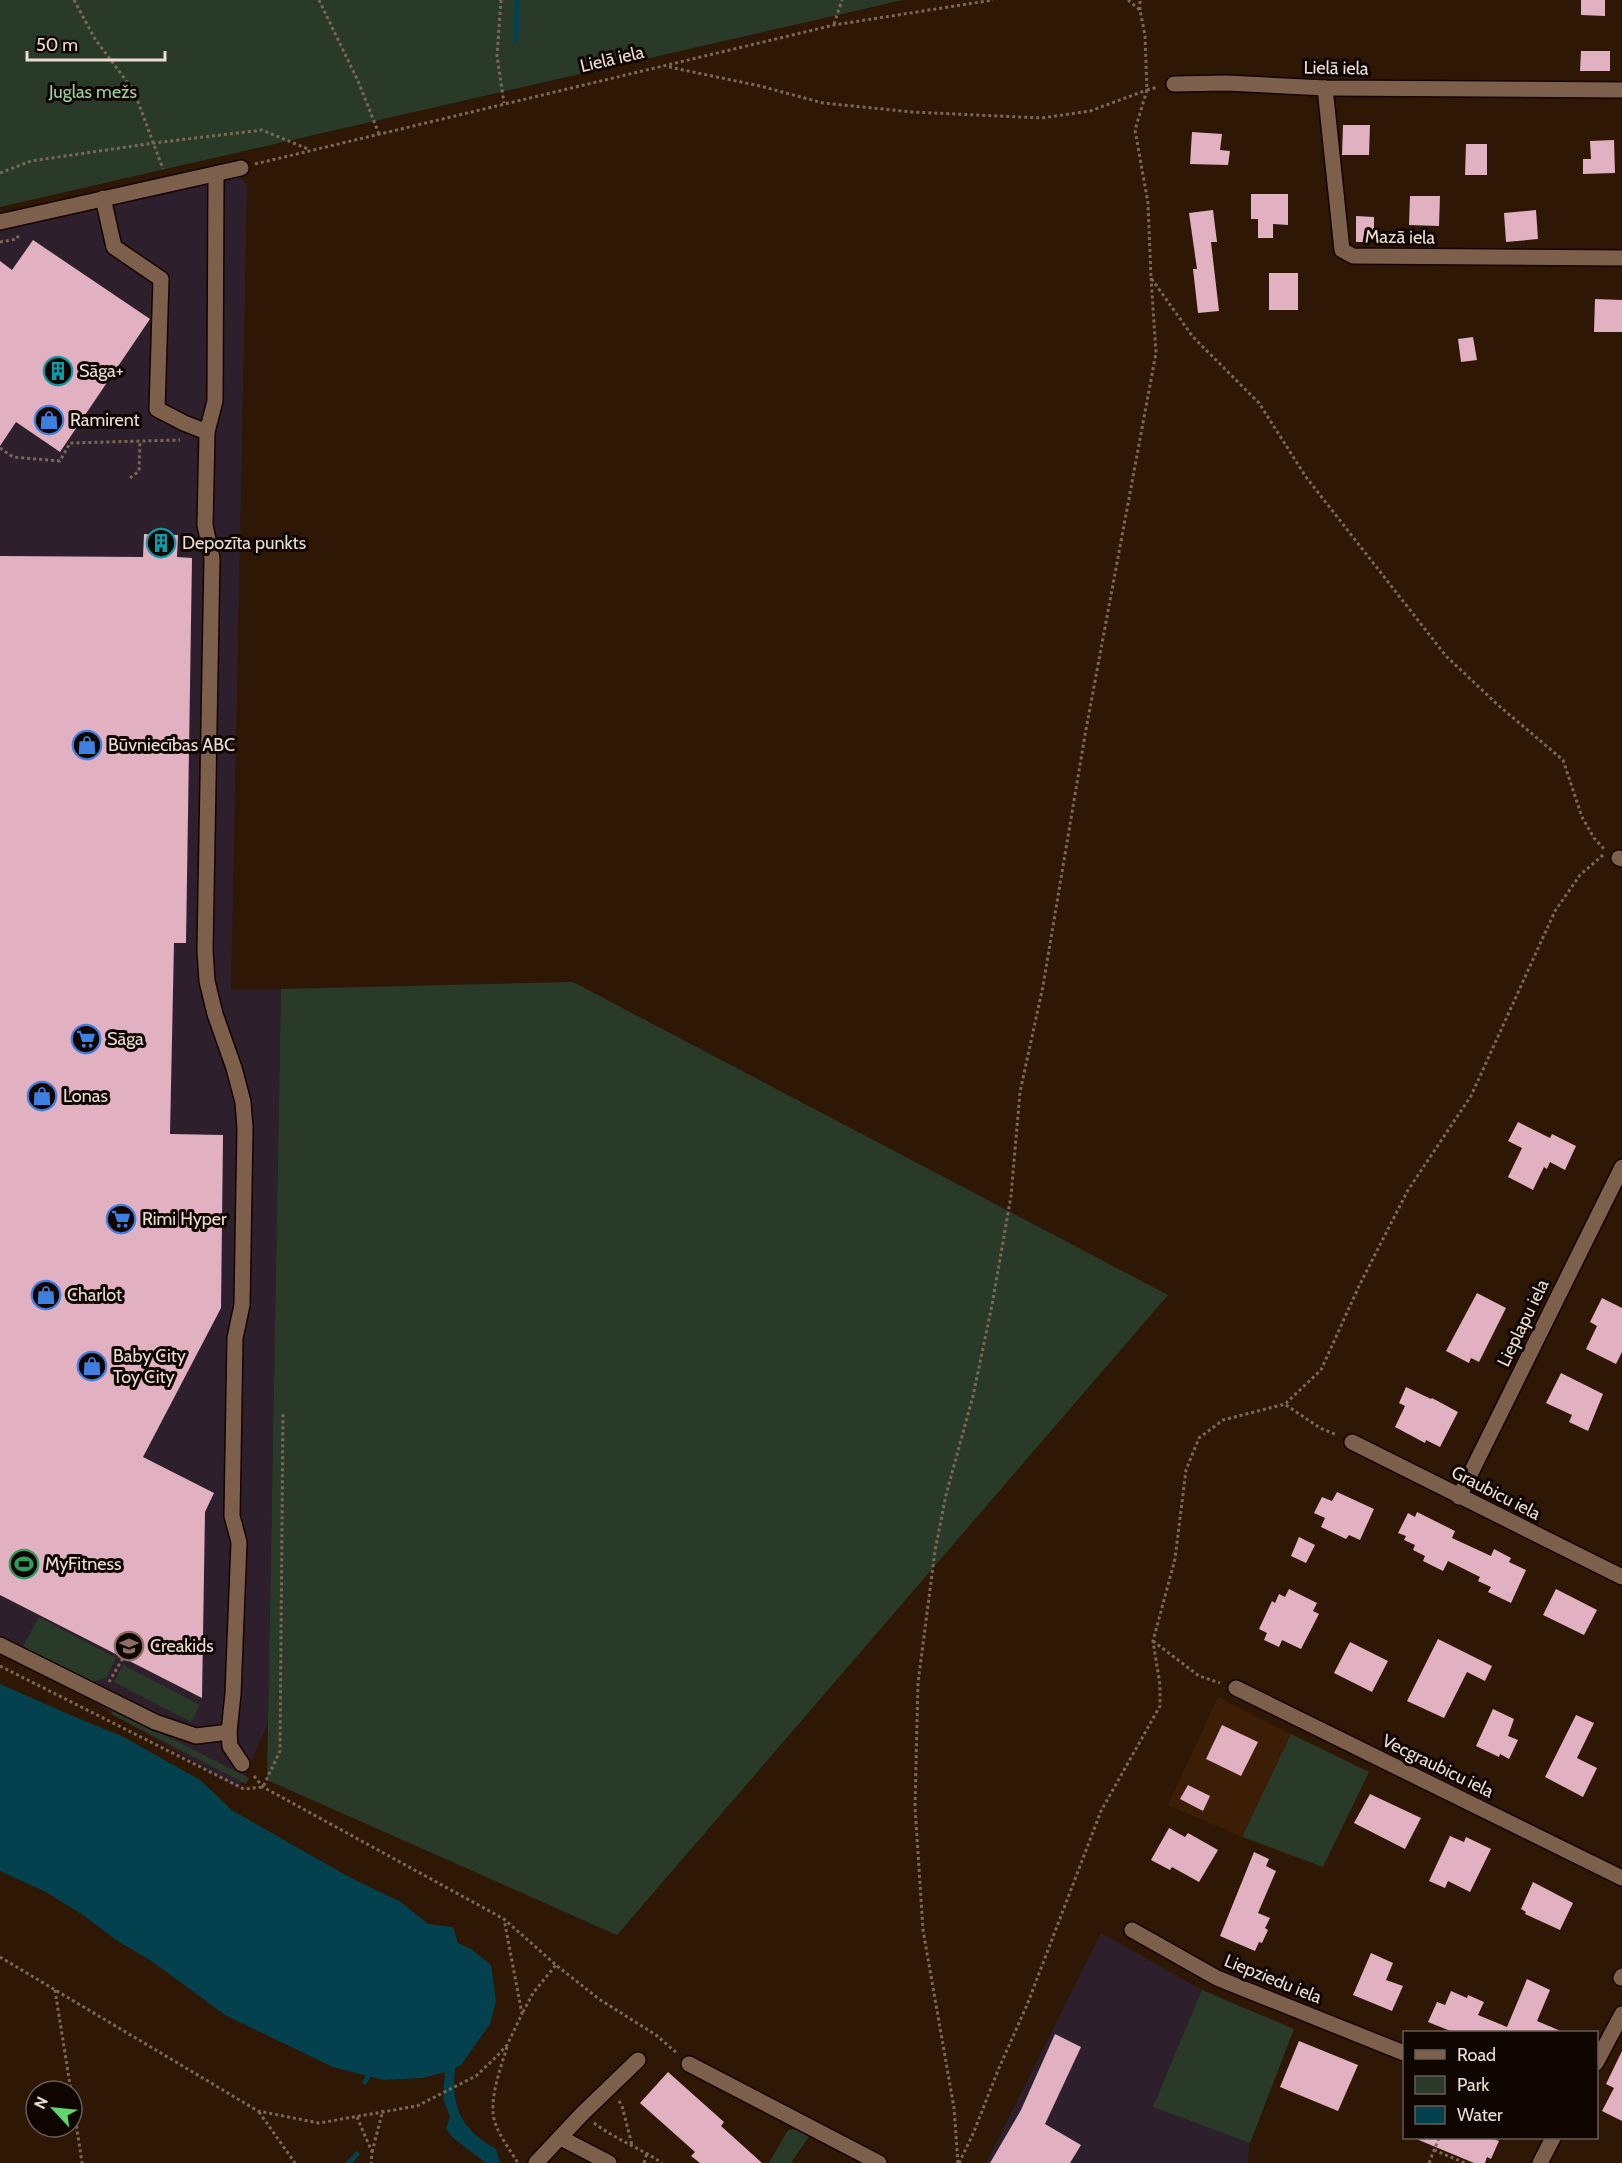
<svg xmlns="http://www.w3.org/2000/svg" width="1622" height="2163" viewBox="0 0 1622 2163" font-family="Cabin,sans-serif">
<style>
.commercial{fill:#2d202c}
.built{fill:#3c1d06}
.green{fill:#293b28}
.water{fill:#03414f}
.lines{fill:none;stroke-linecap:round;stroke-linejoin:round}
.stream{stroke:#03414f;stroke-width:5}
.building{fill:#e1b0c1}
.minor-casing{stroke:#160200;stroke-width:18}
.path{stroke:#7c6657;stroke-width:3;stroke-dasharray:3 3;stroke-linecap:butt}
.minor{stroke:#7d604c;stroke-width:15}
.labels{text-anchor:middle;stroke-width:6;stroke-linejoin:round;paint-order:stroke}
.street-label{font-size:18px;fill:#eddcd1;stroke:#0f0602}
.park-label{font-size:18px;fill:#9dd09b;stroke:#0f0602}
.poi-label{font-size:18px;fill:#eddcd1;stroke:#0f0602;text-anchor:start}
</style>
<rect width="100%" height="100%" fill="#2f1705"/>
<!-- commercial -->
<g class="commercial">
<polygon points="226,162 247,185 231,989 281,989 268,1723 239,1789 77,1692 0,1650 0,215"/>
<polygon points="1101,1933 1202,1990 1154,2107 1250,2143 1247,2163 986,2163"/>
</g>
<!-- built -->
<polygon class="built" points="1218,1697 1291,1734 1242,1837 1168,1805"/>
<!-- green -->
<g class="green">
<polygon points="0,0 903,0 0,207"/>
<polygon points="573,982 1168,1295 617,1935 267,1780 281,989"/>
<polygon points="39,1617 116,1658 106,1678 87,1683 21,1650"/>
<polygon points="123,1665 200,1705 191,1722 114,1682"/>
<polygon points="113,1709 249,1778 246,1784 111,1714"/>
<polygon points="1291,1734 1369,1772 1323,1867 1242,1837"/>
<polygon points="1202,1990 1294,2029 1250,2143 1153,2107"/>
<polygon points="806,2128 812,2132 791,2163 769,2163 788,2130"/>
</g>
<!-- water -->
<path class="water" d="M0,1684l82,36 40,16 78,44 33,31 118,67 50,24 27,22 25,3 5,16 13,6 20,16 5,36 -6,23 -29,41 -6,3c-4,40 6,61 41,81l4,14h-14l-34,-26 -6,-9 4,-11 -7,-19 2,-26 -23,6 -39,2 -50,-13 -108,-52 -72,-53 -37,-22 -33,-25 -37,-23 -46,-21z"/>
<g class="lines">
<!-- stream -->
<g class="stream">
<polyline points="516,42 517,0"/>
<polyline points="365,2082 368,2076"/>
<polyline points="349,2163 357,2154"/>
</g>
</g>
<!-- building -->
<g class="building">
<polygon points="1581,0 1605,0 1605,16 1581,15"/>
<polygon points="1581,51 1610,51 1610,71 1580,71"/>
<polygon points="1343,125 1370,125 1369,155 1342,155"/>
<polygon points="1192,132 1222,134 1220,150 1230,151 1228,165 1190,164"/>
<polygon points="1614,140 1615,173 1583,174 1583,159 1591,159 1590,141"/>
<polygon points="1466,144 1487,144 1487,175 1465,175"/>
<polygon points="1251,194 1288,194 1288,225 1273,224 1273,238 1258,238 1258,219 1251,219"/>
<polygon points="1410,196 1440,196 1439,226 1409,225"/>
<polygon points="1213,210 1217,242 1211,242 1219,311 1198,313 1193,269 1197,269 1189,213"/>
<polygon points="1536,210 1538,239 1506,242 1504,213"/>
<polygon points="1356,216 1374,217 1374,242 1356,242"/>
<polygon points="33,240 150,319 60,452 16,422 0,446 0,261 12,270"/>
<rect x="1269" y="273" width="29" height="37"/>
<polygon points="1595,299 1622,300 1622,332 1594,332"/>
<polygon points="1473,337 1477,360 1461,362 1458,339"/>
<polygon points="144,534 178,535 177,557 192,558 186,943 174,943 170,1134 223,1135 221,1308 143,1457 214,1493 205,1512 202,1698 0,1595 0,556 143,557"/>
<polygon points="1518,1122 1550,1138 1552,1134 1576,1146 1565,1170 1550,1162 1547,1169 1544,1167 1533,1190 1508,1177 1522,1148 1508,1141"/>
<polygon points="1477,1293 1506,1308 1479,1362 1471,1358 1469,1363 1446,1351"/>
<polygon points="1602,1298 1622,1308 1622,1352 1616,1364 1586,1349 1597,1326 1590,1322"/>
<polygon points="1561,1373 1603,1394 1588,1431 1569,1422 1572,1415 1546,1403"/>
<polygon points="1406,1387 1431,1399 1432,1398 1458,1412 1440,1447 1426,1440 1425,1443 1395,1427 1405,1406 1399,1403"/>
<polygon points="1337,1492 1374,1509 1360,1540 1349,1535 1346,1539 1321,1527 1325,1518 1314,1513 1322,1497 1332,1501"/>
<polygon points="1417,1512 1455,1531 1452,1538 1491,1556 1494,1549 1511,1558 1509,1562 1526,1570 1511,1603 1488,1592 1491,1587 1478,1581 1480,1577 1448,1561 1443,1571 1423,1561 1425,1556 1413,1550 1415,1545 1404,1540 1406,1536 1398,1533 1408,1513 1415,1517"/>
<polygon points="1299,1537 1315,1545 1306,1563 1291,1556"/>
<polygon points="1289,1589 1317,1603 1313,1611 1319,1614 1301,1649 1282,1640 1279,1647 1264,1640 1267,1633 1259,1629 1272,1601 1275,1603 1279,1594 1285,1597"/>
<polygon points="1556,1589 1597,1610 1584,1635 1543,1615"/>
<polygon points="1438,1639 1492,1666 1485,1681 1467,1672 1444,1718 1407,1701"/>
<polygon points="1350,1642 1388,1661 1372,1692 1334,1673"/>
<polygon points="1493,1709 1514,1719 1508,1736 1518,1740 1509,1759 1500,1754 1499,1757 1476,1746"/>
<polygon points="1576,1715 1594,1723 1577,1758 1597,1768 1583,1797 1545,1777"/>
<polygon points="1222,1725 1258,1742 1241,1776 1206,1759"/>
<polygon points="1188,1785 1210,1796 1203,1811 1180,1799"/>
<polygon points="1370,1794 1421,1818 1405,1849 1354,1823"/>
<polygon points="1169,1828 1185,1837 1188,1833 1218,1850 1199,1882 1172,1867 1170,1870 1151,1860"/>
<polygon points="1450,1836 1464,1842 1466,1837 1491,1849 1470,1892 1448,1881 1445,1888 1429,1881"/>
<polygon points="1254,1852 1269,1859 1266,1866 1276,1871 1258,1913 1270,1918 1265,1928 1268,1930 1262,1943 1259,1942 1255,1951 1220,1936"/>
<polygon points="1533,1882 1573,1903 1560,1930 1525,1914 1526,1912 1521,1909"/>
<polygon points="1371,1953 1393,1963 1386,1980 1403,1986 1392,2011 1353,1995"/>
<polygon points="1527,1979 1550,1990 1537,2021 1563,2032 1453,2032 1428,2022 1437,2002 1445,2005 1451,1991 1467,1998 1468,1995 1484,2002 1478,2015 1507,2027"/>
<polygon points="1055,2034 1081,2047 1045,2124 1081,2145 1070,2163 990,2163 1021,2110"/>
<polygon points="1299,2041 1358,2065 1338,2111 1280,2087"/>
<polygon points="1622,2051 1622,2121 1602,2111 1614,2088 1606,2084"/>
<polygon points="668,2072 724,2122 721,2126 762,2163 700,2163 691,2156 695,2152 640,2103"/>
<polygon points="1414,2138 1491,2138 1499,2141 1491,2159 1487,2157 1485,2163 1474,2163"/>
</g>
<g class="lines">
<!-- minor casing -->
<g class="minor-casing">
<g id="minor">
<polyline points="1174,84 1226,83 1325,88 1622,90"/>
<polyline points="1325,88 1342,250 1353,256 1622,258"/>
<polyline points="103,198 114,247 161,279 157,409 184,423 207,432"/>
<polyline points="0,222 241,168"/>
<polyline points="1619,858 1622,859"/>
<polyline points="1352,1442 1622,1577"/>
<polyline points="1459,1497 1622,1167"/>
<polyline points="0,1645 155,1722 196,1736 229,1732 233,1694 239,1542 232,1516 235,1338 242,1305 245,1128 243,1102 234,1068 215,1014 207,981 205,950 212,558 205,525 207,432 215,401 216,175"/>
<polyline points="1236,1688 1622,1878"/>
<polyline points="229,1732 230,1746 242,1764"/>
<polyline points="1132,1930 1217,1978 1404,2053"/>
<polyline points="1621,1978 1622,1976"/>
<polyline points="1596,2063 1622,2014"/>
<polyline points="689,2064 879,2163"/>
<polyline points="561,2138 609,2163"/>
<polyline points="536,2163 582,2114 638,2060"/>
<polyline points="1540,2163 1553,2138"/>
</g>
</g>
<!-- path -->
<g class="path">
<polyline points="74,0 95,39 134,91 163,169"/>
<polyline points="319,0 358,81 379,134"/>
<polyline points="501,0 497,56 504,103"/>
<polyline points="1128,0 1140,10 1145,35 1147,90 1158,87"/>
<polyline points="1140,10 1140,0"/>
<polyline points="834,24 842,0"/>
<polyline points="669,67 760,86 823,103 912,112 1042,118 1090,111 1147,90"/>
<polyline points="1147,90 1135,130 1148,203 1151,278 1193,337 1259,403 1306,477 1446,656 1498,705 1563,760 1582,817 1594,838 1605,850"/>
<polyline points="255,164 834,25 993,0"/>
<polyline points="0,173 31,161 154,143 262,130 308,149"/>
<polyline points="0,242 17,239 19,234"/>
<polyline points="0,448 13,457 60,461 70,443 180,440"/>
<polyline points="130,478 139,471 140,441"/>
<polyline points="1286,1405 1320,1428 1337,1435"/>
<polyline points="1153,1641 1199,1676 1220,1683"/>
<polyline points="0,1666 244,1789 263,1787 280,1751 283,1413"/>
<polyline points="109,1682 123,1658"/>
<polyline points="254,1776 263,1787 504,1919 556,1965 599,1999 656,2035 678,2054"/>
<polyline points="0,1957 258,2111 319,2123 417,2106 476,2076 496,2057 507,2045 522,2014 504,1919"/>
<polyline points="55,1990 71,2091"/>
<polyline points="523,2012 533,1993 556,1965"/>
<path d="M507,2047c-6,20 -15,43 -14,65 1,18 16,36 25,51"/>
<polyline points="72,2096 82,2163"/>
<polyline points="619,2101 622,2106 632,2145"/>
<polyline points="259,2112 295,2163"/>
<polyline points="357,2117 372,2152 371,2163"/>
<path d="M594,2123c21,16 46,25 68,40"/>
<polyline points="1434,2150 1465,2163"/>
<polyline points="372,2152 383,2110"/>
<polyline points="644,2163 647,2153"/>
<polyline points="958,2163 954,2108 923,1930 915,1807 918,1683 935,1551 946,1495 973,1396 992,1305 1011,1196 1020,1092 1043,986 1085,735 1156,353 1151,278"/>
<polyline points="959,2163 973,2134 999,2068 1027,2005 1101,1811 1160,1706 1160,1685 1153,1641 1175,1559 1186,1470 1199,1438 1223,1420 1285,1404 1321,1370 1359,1286 1408,1190 1471,1096 1555,911 1580,875 1603,855"/>
<polyline points="1429,2163 1439,2138"/>
</g>
<!-- minor -->
<use href="#minor" class="minor"/>
</g>
<!-- icons -->
<defs>
<g id="building-ring" transform="scale(1.5)"><circle r="9.5" fill="#0f0602" stroke="#0f9aa8" stroke-width="1.5"/><path d="M-4-6H4V6H1V3H-1V6H-4ZM-2.5-4.3h1.7v1.8h-1.7ZM.8-4.3h1.7v1.8H.8ZM-2.5-1h1.7V.8h-1.7ZM.8-1h1.7V.8H.8Z" fill="#0f9aa8"/></g>
<g id="shop-ring" transform="scale(1.5)"><circle r="9.5" fill="#0f0602" stroke="#3f7fe0" stroke-width="1.5"/><path d="M-5-2.5h2.3a2.7 3.5 0 0 1 5.4 0H5L5.5 6h-11ZM-1.5-2.5h3a1.5 2.3 0 0 0-3 0Z" fill="#3f7fe0"/></g>
<g id="supermarket-ring" transform="scale(1.5)"><circle r="9.5" fill="#0f0602" stroke="#3f7fe0" stroke-width="1.5"/><path d="M-6-5.5h2.5l.6 2H6L4.5 2H-2.5L-4.4-4H-6ZM-1.5 3.2a1.3 1.3 0 1 0 .1 0ZM3 3.2a1.3 1.3 0 1 0 .1 0Z" fill="#3f7fe0"/></g>
<g id="stadium-ring" transform="scale(1.5)"><circle r="9.5" fill="#0f0602" stroke="#2e9e5b" stroke-width="1.5"/><path d="M0-5a6.5 5 0 1 0 0 10a6.5 5 0 1 0 0-10ZM-3.5-1.8h7v3.6h-7Z" fill="#2e9e5b"/></g>
<g id="school-ring" transform="scale(1.5)"><circle r="9.5" fill="#0f0602" stroke="#8d6e63" stroke-width="1.5"/><path d="M0-5L7-2L0 1L-7-2ZM-4 1L0 2.5L4 1V4Q0 6-4 4Z" fill="#8d6e63"/></g>
</defs>
<g fill-rule="evenodd">
<use href="#building-ring" x="58" y="371"/>
<use href="#shop-ring" x="49" y="420"/>
<use href="#building-ring" x="161" y="543"/>
<use href="#shop-ring" x="87" y="745"/>
<use href="#supermarket-ring" x="86" y="1039"/>
<use href="#shop-ring" x="42" y="1096"/>
<use href="#supermarket-ring" x="121" y="1219"/>
<use href="#shop-ring" x="46" y="1295"/>
<use href="#shop-ring" x="92" y="1366"/>
<use href="#stadium-ring" x="24" y="1564"/>
<use href="#school-ring" x="129" y="1646"/>
</g>
<g class="labels">
<!-- street labels -->
<g class="street-label">
<text transform="translate(612 59) rotate(-13)" y="6">Lielā iela</text>
<text transform="translate(1336 68) rotate(1)" y="6">Lielā iela</text>
<text transform="translate(1400 237) rotate(1)" y="6">Mazā iela</text>
<text transform="translate(1523 1323) rotate(-64)" y="6">Lieplapu iela</text>
<text transform="translate(1496 1493) rotate(27)" y="6">Graubicu iela</text>
<text transform="translate(1438 1766) rotate(26)" y="6">Vecgraubicu iela</text>
<text transform="translate(1273 1979) rotate(22)" y="6">Liepziedu iela</text>
</g>
<!-- park labels -->
<g class="park-label">
<text x="93" y="98">Juglas mežs</text>
</g>
<!-- poi labels -->
<g class="poi-label">
<text x="79" y="377">Sāga+</text>
<text x="70" y="426">Ramirent</text>
<text x="182" y="549">Depozīta punkts</text>
<text x="108" y="751">Būvniecības ABC</text>
<text x="107" y="1045">Sāga</text>
<text x="63" y="1102">Lonas</text>
<text x="142" y="1225">Rimi Hyper</text>
<text x="67" y="1301">Charlot</text>
<text x="113" y="1362">Baby City<tspan x="113" dy="21">Toy City</tspan></text>
<text x="45" y="1570">MyFitness</text>
<text x="150" y="1652">Creakids</text>
</g>
</g>
<!-- legend -->
<rect x="1403" y="2031" width="195" height="108" fill="#0f0602" stroke="#685c55" stroke-width="1.5"/>
<rect x="1415" y="2050" width="30" height="9" fill="#7d604c" stroke="#685c55" stroke-width="1.5"/>
<text x="1457" y="2061" font-size="18" fill="#eddcd1">Road</text>
<rect x="1415" y="2076" width="30" height="18" fill="#293b28" stroke="#685c55" stroke-width="1.5"/>
<text x="1457" y="2091" font-size="18" fill="#eddcd1">Park</text>
<rect x="1415" y="2106" width="30" height="18" fill="#03414f" stroke="#685c55" stroke-width="1.5"/>
<text x="1457" y="2121" font-size="18" fill="#eddcd1">Water</text>
<!-- north arrow -->
<g transform="translate(54 2109) rotate(296)"><circle r="28" fill="#0f0602" stroke="#685c55" stroke-width="1.5"/>
<path d="M0-4.5L10 22L0 15L-10 22Z" fill="#61d46a"/>
<text y="-9" font-size="16" font-weight="bold" text-anchor="middle" fill="#eddcd1">N</text>
</g>
<!-- scale -->
<path d="M27 51v9h138v-9" fill="none" stroke="#eddcd1" stroke-width="3"/>
<text x="36" y="51" font-size="18" fill="#eddcd1" stroke="#0f0602" stroke-width="4.5" paint-order="stroke">50 m</text>
</svg>
